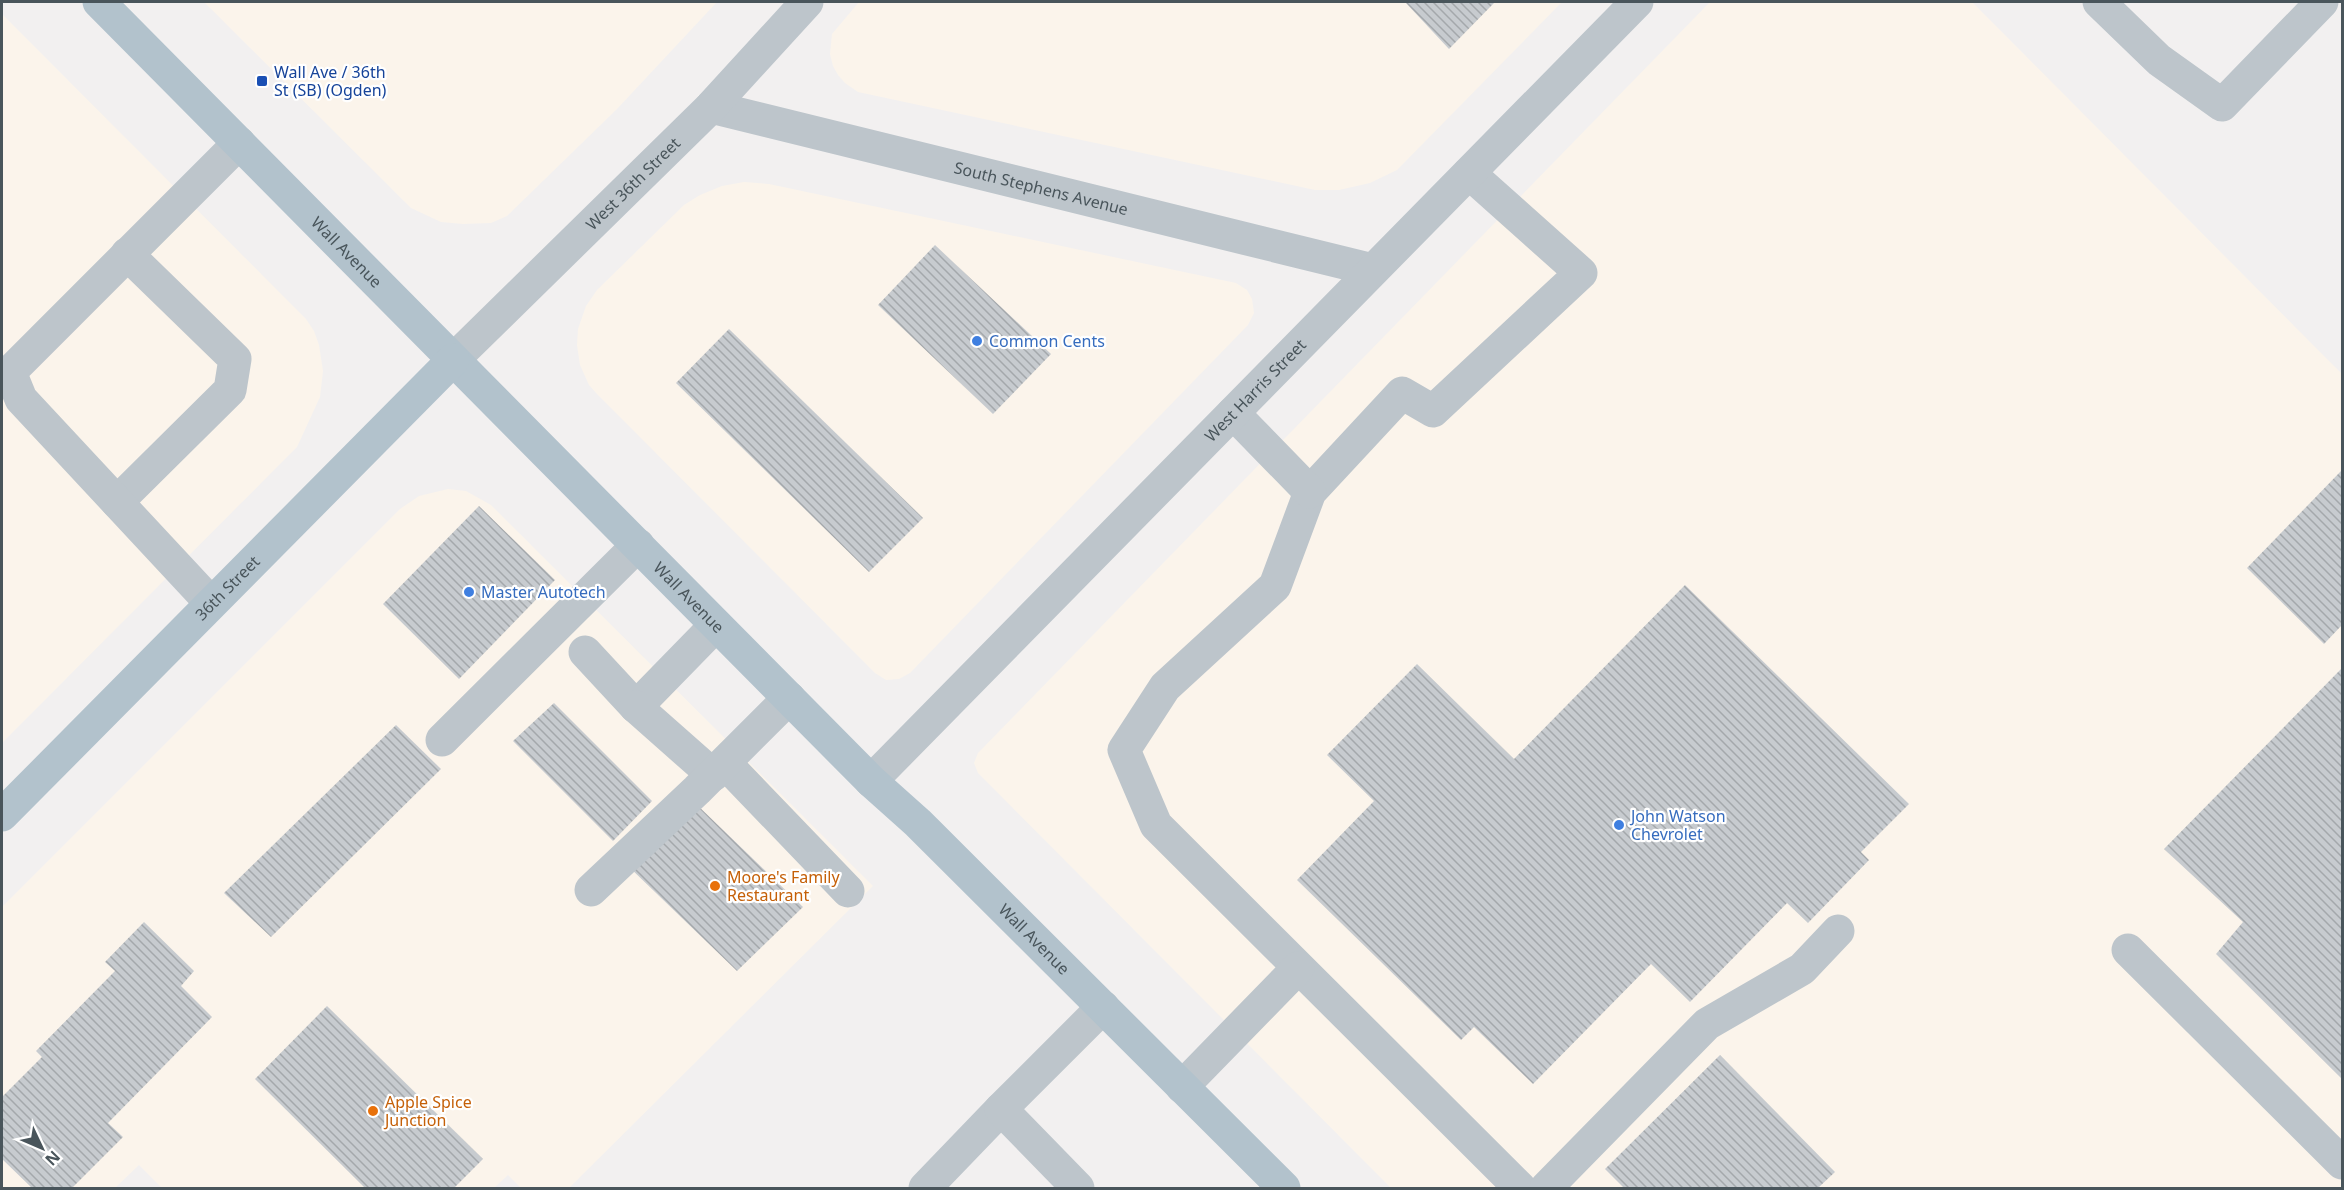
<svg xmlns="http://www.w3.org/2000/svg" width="2344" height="1190" viewBox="0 0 2344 1190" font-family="'Noto Sans',sans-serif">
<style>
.commercial{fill:#fbf4eb}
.building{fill:url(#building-back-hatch)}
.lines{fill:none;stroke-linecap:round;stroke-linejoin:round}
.minor{stroke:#bdc5cb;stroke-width:33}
.major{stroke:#b2c2cc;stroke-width:33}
.transit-dot{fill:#1a4fb4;stroke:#fff;stroke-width:2}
.shop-dot{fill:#3f7fe0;stroke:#fff;stroke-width:2}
.food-dot{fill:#e8710a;stroke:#fff;stroke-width:2}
.labels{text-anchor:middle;stroke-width:4.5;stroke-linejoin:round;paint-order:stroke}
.transit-label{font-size:16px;fill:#164399;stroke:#fff;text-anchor:start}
.street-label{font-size:16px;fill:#49555b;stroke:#fff}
.shop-label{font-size:16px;fill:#366cbe;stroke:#fff;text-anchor:start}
.food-label{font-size:16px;fill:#c56008;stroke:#fff;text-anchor:start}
</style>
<defs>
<pattern id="building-back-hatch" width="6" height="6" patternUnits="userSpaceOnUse" patternTransform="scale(1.5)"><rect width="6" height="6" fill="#c7cbcf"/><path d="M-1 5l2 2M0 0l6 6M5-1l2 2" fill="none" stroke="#a4a8ab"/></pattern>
</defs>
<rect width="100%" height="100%" fill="#f2f0f0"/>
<!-- commercial -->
<g class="commercial">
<polygon points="204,2 717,2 617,109 507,216 491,223 463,224 441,222 411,208"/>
<polygon points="859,2 1562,2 1397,170 1370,183 1339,190 1315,190 858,92 845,83 838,75 833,66 830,54 832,34"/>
<polygon points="1710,2 1972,2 2342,374 2342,1188 1391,1188 978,773 974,763 978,753"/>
<polygon points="2,14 306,319 314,331 319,345 323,371 320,397 297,447 2,743"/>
<polygon points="744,182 769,184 1236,283 1247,290 1252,299 1254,313 1248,325 910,673 899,679 886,680 875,673 597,394 589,385 580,365 577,345 578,329 586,306 597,290 684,205 700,195 722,186"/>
<polygon points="448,489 466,491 491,505 873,886 569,1188 521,1188 508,1175 494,1188 162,1188 139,1165 115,1188 2,1188 2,907 400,509 419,496"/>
</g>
<!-- building -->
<g class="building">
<polygon points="1405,2 1495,2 1449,49"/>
<polygon points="935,245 1051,354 993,414 878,305"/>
<polygon points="729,329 923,518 869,572 676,383"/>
<polygon points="2342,470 2342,625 2324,644 2247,568"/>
<polygon points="479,506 555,580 459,679 383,604"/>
<polygon points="1685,585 1909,804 1861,852 1869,860 1808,923 1787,903 1690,1002 1651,964 1533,1084 1474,1027 1461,1040 1297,880 1374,801 1327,755 1417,664 1514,759"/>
<polygon points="2342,668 2342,1079 2216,954 2243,922 2164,849"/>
<polygon points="554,703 652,801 613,841 513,741"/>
<polygon points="396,725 441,769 271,937 224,893"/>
<polygon points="693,801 803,907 737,971 627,865"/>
<polygon points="144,922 194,971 181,986 212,1017 108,1123 123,1137 72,1188 32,1188 2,1159 2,1097 42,1057 36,1051 115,971 105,962"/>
<polygon points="327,1006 483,1159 454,1188 365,1188 255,1079"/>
<polygon points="1720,1055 1835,1172 1818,1188 1624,1188 1605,1169"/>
</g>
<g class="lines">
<!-- minor -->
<g class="minor">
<polyline points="2099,2 2159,60 2222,105 2322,2"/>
<path id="s1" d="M711,107l662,163"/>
<polyline points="1469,173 1581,273 1433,411 1402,393 1310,492 1275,586 1165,687 1124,750 1156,825 1520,1188"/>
<path id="s2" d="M453,360l258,-253 96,-105"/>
<polyline points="1233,413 1310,492"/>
<polyline points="117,502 230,390 235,359 127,254"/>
<polyline points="211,603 21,399 10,372 239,143"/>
<polyline points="585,652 636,707 716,625"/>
<polyline points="636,707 713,775"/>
<polyline points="442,740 638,545"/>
<polyline points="725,763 848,891"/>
<path id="s3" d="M871,781l766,-779"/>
<polyline points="591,890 697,790 789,698"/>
<polyline points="2128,950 2342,1163"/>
<polyline points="1182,1087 1298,968"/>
<polyline points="925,1188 1001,1109"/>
<polyline points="1078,1188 1001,1109 1103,1007"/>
<polyline points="1546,1188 1707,1024 1802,969 1838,931"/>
</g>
<!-- major -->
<g class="major">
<path id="s4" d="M99,2l772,779 47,42 366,365"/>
<path id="s5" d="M2,815l451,-455"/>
</g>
</g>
<!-- markers -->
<rect class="transit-dot" x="256" y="75" width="12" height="12" rx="3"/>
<g class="shop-dot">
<circle cx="977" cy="341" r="6"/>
<circle cx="469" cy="592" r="6"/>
<circle cx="1619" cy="825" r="6"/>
</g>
<g class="food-dot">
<circle cx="715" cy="886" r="6"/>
<circle cx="373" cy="1111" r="6"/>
</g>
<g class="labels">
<!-- transit labels -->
<g class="transit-label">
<text x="274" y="78">Wall Ave / 36th<tspan x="274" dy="18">St (SB) (Ogden)</tspan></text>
</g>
<!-- street labels -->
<g class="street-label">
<text dy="6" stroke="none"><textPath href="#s2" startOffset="252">West 36th Street</textPath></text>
<text dy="6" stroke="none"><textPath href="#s1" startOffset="340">South Stephens Avenue</textPath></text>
<text dy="6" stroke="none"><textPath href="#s4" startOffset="352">Wall Avenue</textPath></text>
<text dy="6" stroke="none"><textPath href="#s3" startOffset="548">West Harris Street</textPath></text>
<text dy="6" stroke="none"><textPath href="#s5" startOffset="320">36th Street</textPath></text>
<text dy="6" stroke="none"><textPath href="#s4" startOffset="838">Wall Avenue</textPath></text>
<text dy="6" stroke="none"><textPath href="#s4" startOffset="1324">Wall Avenue</textPath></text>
</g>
<!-- shop labels -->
<g class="shop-label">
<text x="989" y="347">Common Cents</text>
<text x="481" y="598">Master Autotech</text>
<text x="1631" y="822">John Watson<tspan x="1631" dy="18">Chevrolet</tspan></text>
</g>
<!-- food labels -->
<g class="food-label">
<text x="727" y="883">Moore's Family<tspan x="727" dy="18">Restaurant</tspan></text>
<text x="385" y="1108">Apple Spice<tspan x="385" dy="18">Junction</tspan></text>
</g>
</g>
<!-- border -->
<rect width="2344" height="1190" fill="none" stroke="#49555b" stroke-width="6"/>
<!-- north arrow -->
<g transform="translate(42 1148) rotate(134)" stroke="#ffffff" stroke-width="4.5" paint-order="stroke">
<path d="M0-4.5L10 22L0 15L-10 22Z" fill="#49555b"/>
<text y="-9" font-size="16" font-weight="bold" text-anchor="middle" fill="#49555b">N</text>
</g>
</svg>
